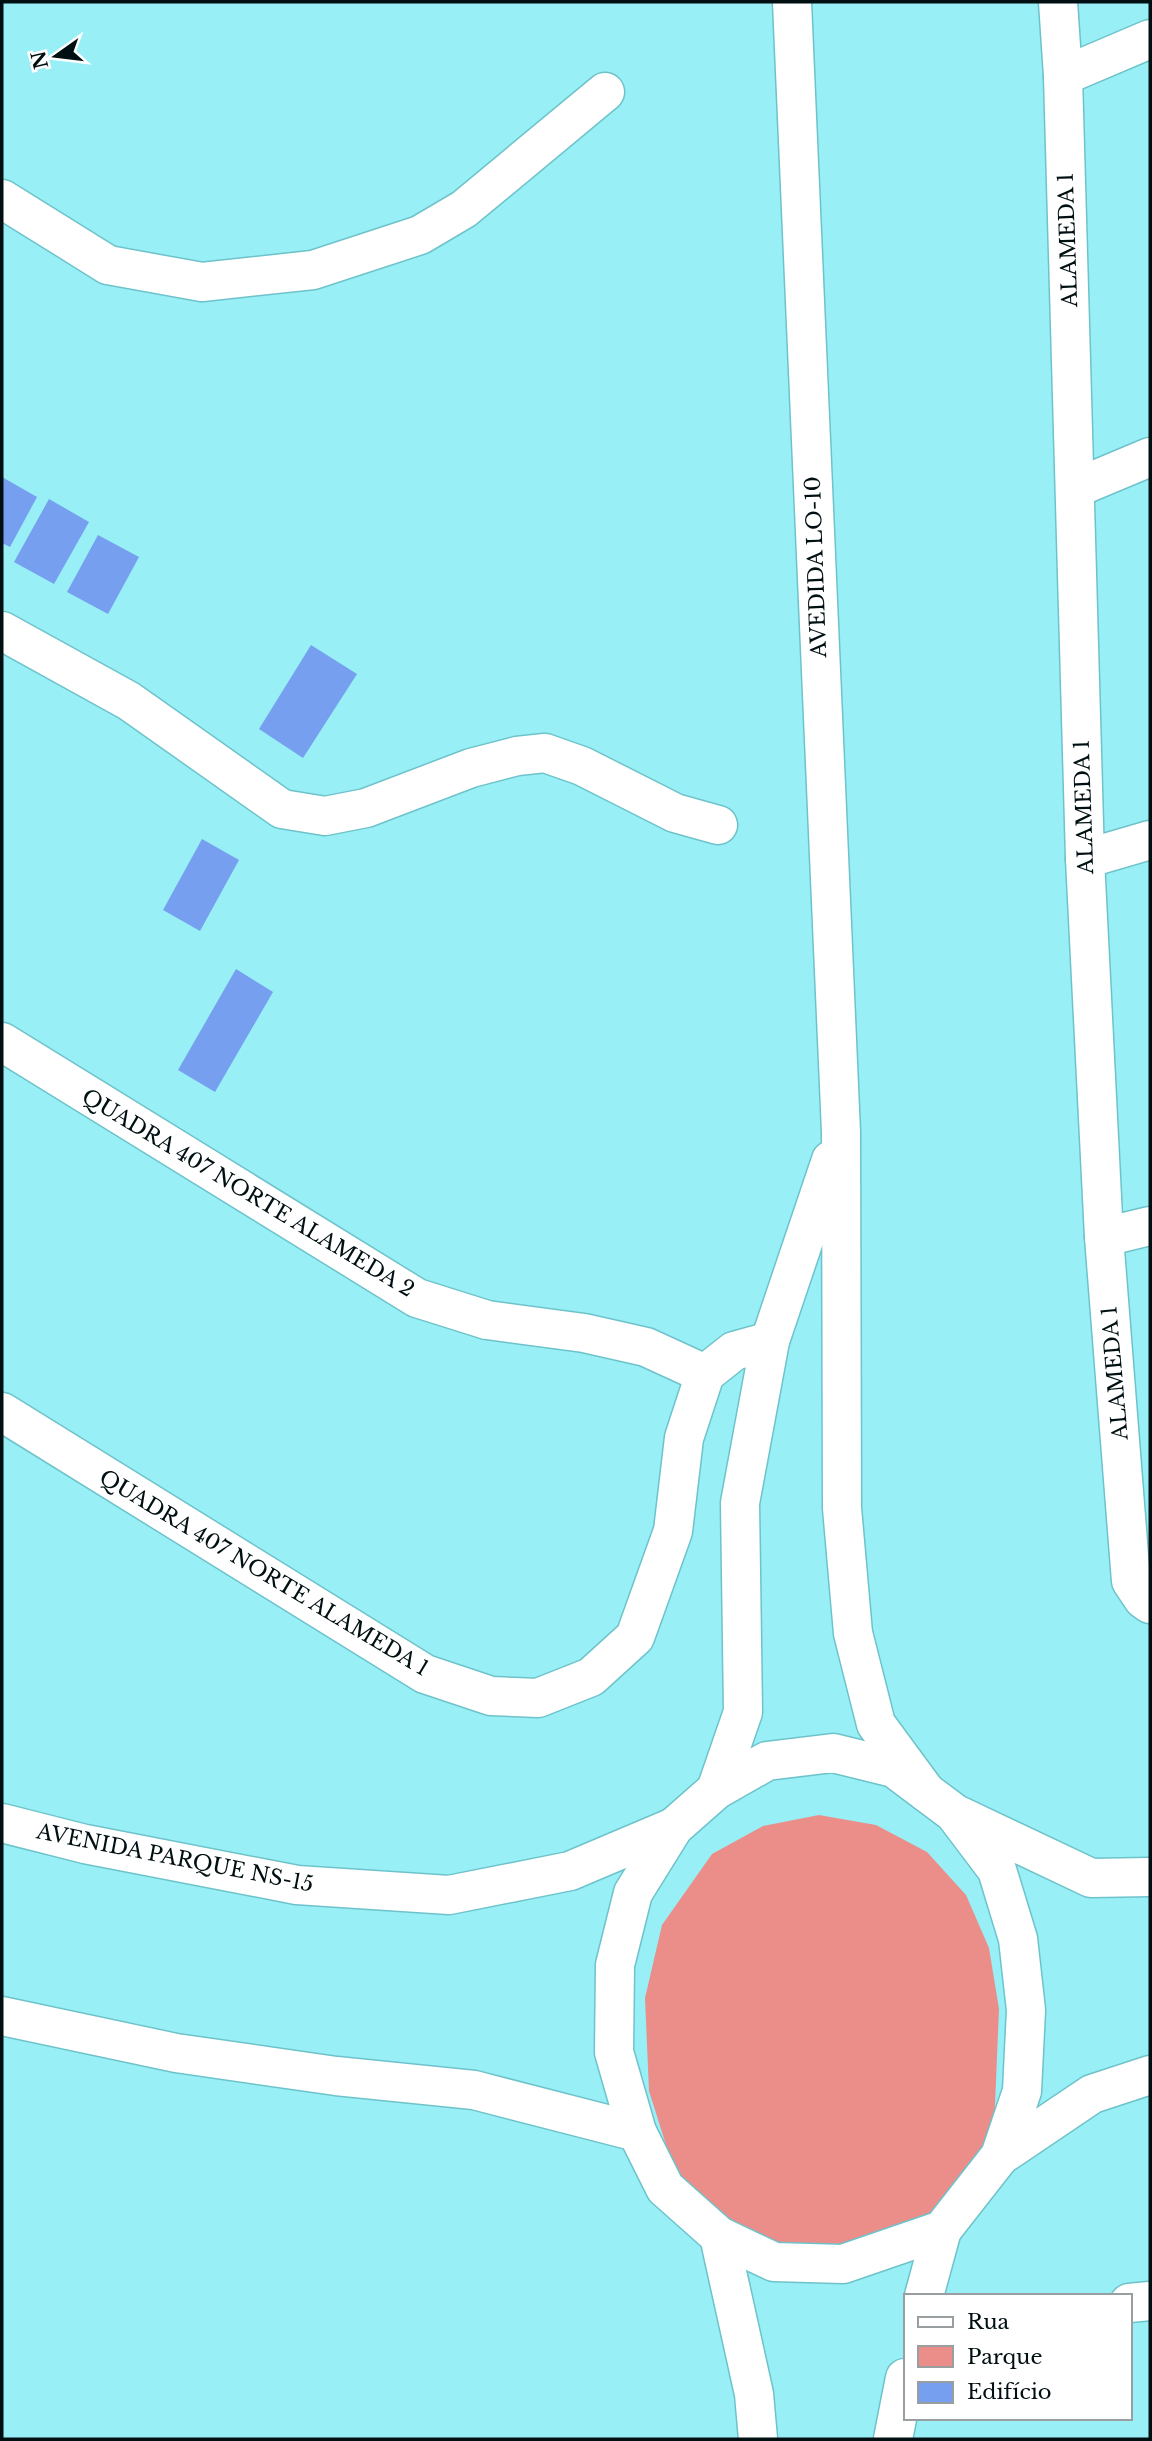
<svg xmlns="http://www.w3.org/2000/svg" width="1152" height="2441" viewBox="0 0 1152 2441" font-family="'Libre Baskerville',serif">
<style>
.green{fill:#eb8e8a}
.building{fill:#769ff0}
.lines{fill:none;stroke-linecap:round;stroke-linejoin:round}
.street-casing{stroke:#6ec3ca;stroke-width:41}
.secondary-casing{stroke:#6ec3ca;stroke-width:41}
.street{stroke:#fff;stroke-width:38}
.secondary{stroke:#fff;stroke-width:38}
.labels{text-anchor:middle;stroke-width:5;stroke-linejoin:round;paint-order:stroke}
.street-label{font-size:21px;fill:#000f12;stroke:#fff}
</style>
<rect width="100%" height="100%" fill="#99eff6"/>
<!-- green -->
<polygon class="green" points="819,1815 876,1825 927,1852 966,1895 989,1948 999,2009 994,2129 970,2183 928,2226 875,2253 758,2245 708,2212 672,2164 649,2091 645,1998 662,1925 712,1854 763,1826"/>
<!-- building -->
<g class="building">
<polygon points="2,477 37,497 10,547 2,543"/>
<polygon points="49,499 89,522 54,584 14,562"/>
<polygon points="98,535 139,557 108,614 67,592"/>
<polygon points="311,645 357,674 303,758 259,729"/>
<polygon points="202,839 239,860 200,931 163,910"/>
<polygon points="236,969 273,992 215,1092 178,1070"/>
</g>
<g class="lines">
<!-- street casing -->
<g class="street-casing">
<g id="street">
<polyline points="1058,2 1063,76 1085,859 1104,1237 1131,1581 1143,1599 1150,1604"/>
<polyline points="1063,76 1150,39"/>
<polyline points="2,199 108,265 202,282 313,270 420,235 464,209 605,92"/>
<polyline points="1076,488 1150,457"/>
<polyline points="2,631 129,701 282,809 325,816 366,808 471,768 517,756 545,753 582,766 675,813 718,825"/>
<polyline points="1085,859 1150,840"/>
<polyline points="2,1042 417,1298 487,1320 584,1333 646,1347 705,1374"/>
<polyline points="1104,1237 1150,1226"/>
<polyline points="2,1412 425,1674 491,1696 538,1698 591,1677 635,1637 673,1531 684,1438 705,1374 734,1351 770,1341"/>
<polyline points="719,2236 754,2394 758,2439"/>
<polyline points="924,2296 942,2230"/>
<polyline points="1129,2303 1150,2301"/>
<polyline points="893,2439 905,2378"/>
</g>
</g>
<!-- secondary casing -->
<g class="secondary-casing">
<g id="secondary">
<polyline points="792,2 841,1132 842,1508 853,1633 876,1724 926,1792"/>
<polygon points="833,1753 894,1768 954,1813 997,1870 1018,1939 1026,2010 1022,2091 1000,2156 942,2230 843,2264 774,2262 719,2236 665,2188 637,2132 614,2052 615,1965 633,1893 674,1827 716,1790 767,1761"/>
<polyline points="716,1790 743,1712 740,1503 770,1341 831,1160"/>
<polyline points="960,1816 1091,1878 1150,1877"/>
<polyline points="2,1823 85,1844 297,1885 449,1895 570,1871 674,1827"/>
<polyline points="2,2016 176,2053 336,2076 474,2090 637,2132"/>
<polyline points="1000,2156 1092,2094 1150,2075"/>
</g>
</g>
<!-- street -->
<use href="#street" class="street"/>
<!-- secondary -->
<use href="#secondary" class="secondary"/>
</g>
<g class="labels">
<!-- street labels -->
<g class="street-label">
<text transform="translate(1068 240) rotate(-92)" y="7">ALAMEDA 1</text>
<text transform="translate(816 567) rotate(-92)" y="7">AVEDIDA LO-10</text>
<text transform="translate(1084 807) rotate(-92)" y="7">ALAMEDA 1</text>
<text transform="translate(248 1193) rotate(31)" y="7">QUADRA 407 NORTE ALAMEDA 2</text>
<text transform="translate(1115 1373) rotate(-95)" y="7">ALAMEDA 1</text>
<text transform="translate(264 1573) rotate(31)" y="7">QUADRA 407 NORTE ALAMEDA 1</text>
<text transform="translate(175 1858) rotate(11)" y="7">AVENIDA PARQUE NS-15</text>
</g>
</g>
<!-- border -->
<rect width="1152" height="2441" fill="none" stroke="#000f12" stroke-width="7"/>
<!-- legend -->
<rect x="904" y="2294" width="228" height="126" fill="#ffffff" stroke="#999fa0" stroke-width="2"/>
<rect x="918" y="2317" width="35" height="10" fill="#ffffff" stroke="#999fa0" stroke-width="2"/>
<text x="967" y="2329" font-size="21" fill="#000f12">Rua</text>
<rect x="918" y="2346" width="35" height="21" fill="#eb8e8a" stroke="#999fa0" stroke-width="2"/>
<text x="967" y="2364" font-size="21" fill="#000f12">Parque</text>
<rect x="918" y="2382" width="35" height="21" fill="#769ff0" stroke="#999fa0" stroke-width="2"/>
<text x="967" y="2399" font-size="21" fill="#000f12">Edifício</text>
<!-- north arrow -->
<g transform="translate(56 56) rotate(256)" stroke="#ffffff" stroke-width="5" paint-order="stroke">
<path d="M0-5L12 26L0 18L-12 26Z" fill="#000f12"/>
<text y="-10" font-size="19" font-weight="bold" text-anchor="middle" fill="#000f12">N</text>
</g>
</svg>
